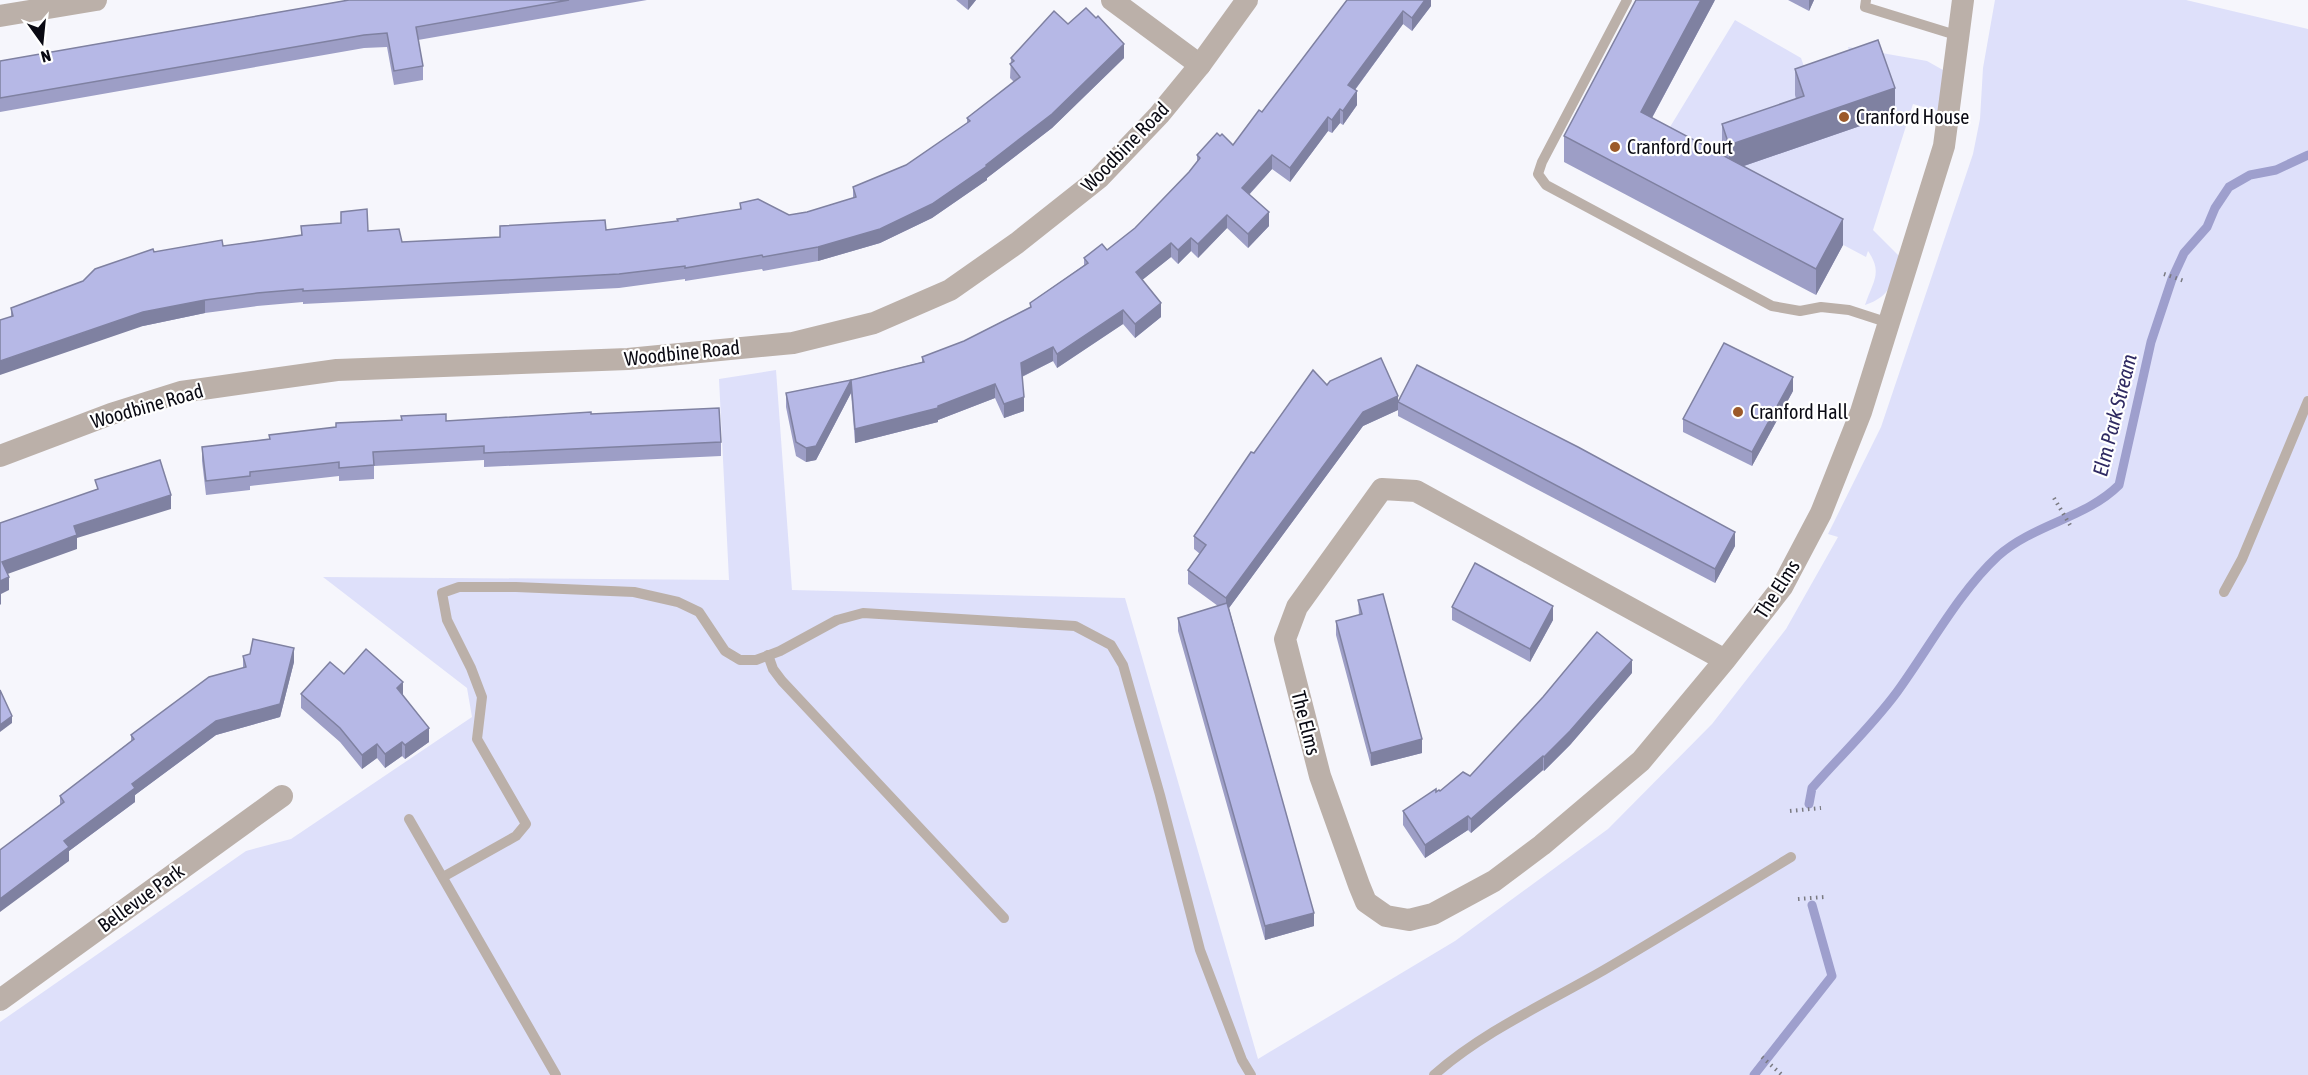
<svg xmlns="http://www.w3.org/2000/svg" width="2308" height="1075" viewBox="0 0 2308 1075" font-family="'Asap Condensed',sans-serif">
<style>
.green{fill:#dee0fa}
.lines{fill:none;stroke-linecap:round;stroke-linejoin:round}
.stream{stroke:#9e9fcd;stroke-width:9}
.path{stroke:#7a7a81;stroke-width:4;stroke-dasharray:1.5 4.5;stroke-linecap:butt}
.lane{stroke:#bbb0a9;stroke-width:10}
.street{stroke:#bbb0a9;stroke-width:22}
.wall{fill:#9d9ec6}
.shaded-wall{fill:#7f81a1}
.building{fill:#b6b8e6;stroke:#7f81a1;stroke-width:1.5}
.poi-dot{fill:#9c5929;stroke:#fff;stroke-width:2}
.labels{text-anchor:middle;stroke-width:4.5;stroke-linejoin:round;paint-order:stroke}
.poi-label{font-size:20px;fill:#0a0a13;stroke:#fff;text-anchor:start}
.street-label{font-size:20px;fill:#0a0a13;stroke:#fff}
.water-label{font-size:21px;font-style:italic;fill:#2f2a62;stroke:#fff}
</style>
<rect width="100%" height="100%" fill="#f6f6fc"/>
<!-- green -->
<g class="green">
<polygon points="1995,0 2186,0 2308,29 2308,1075 0,1075 0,1022 246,851 291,839 472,717 467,688 323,577 729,580 719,379 776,370 792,590 1125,598 1258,1059 1455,941 1608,829 1712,724 1786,629 1838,537 1828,534 1881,427 1973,154 1980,119 1983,68"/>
<path d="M1735,20l66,38 11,31 53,36 29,-11 -37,-41 -9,-26 79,14 16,9 -2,42 -28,-8 -40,126 27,27c-8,25 -8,39 -35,48 8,-24 18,-32 3,-54l-2,6 -192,-102 -4,-28z"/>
</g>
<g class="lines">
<!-- stream -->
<g class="stream">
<path d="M1809,804l3,-16c28,-32 60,-62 85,-96 32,-44 62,-100 101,-136 36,-32 88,-38 121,-71l32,-143 21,-63 12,-26 23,-26 8,-19 14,-21 21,-12 26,-5 32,-15"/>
<polyline points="1754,1075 1832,976 1812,905"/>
</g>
<!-- path -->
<g class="path">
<polyline points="2164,274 2184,281"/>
<polyline points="2054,498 2070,525"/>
<polyline points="1790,811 1821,808"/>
<polyline points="1798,899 1824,897"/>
<polyline points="1762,1057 1782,1075"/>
</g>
<!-- lane -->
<g class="lane">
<polyline points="1627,0 1542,162 1538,174 1546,185 1772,306 1800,311 1821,307 1849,310 1889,323"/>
<polyline points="1866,0 1865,7 1959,36"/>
<polyline points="2224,592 2242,559 2308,401"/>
<polyline points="768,655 773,669 782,681 1004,918"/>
<polyline points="409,819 556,1075"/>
<polyline points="443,877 516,836 526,824 477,739 482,697 471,668 447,620 442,593 459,587 516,587 634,592 678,602 699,612 725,651 740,660 756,660 780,651 837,620 863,613 1075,626 1111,645 1123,665 1160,795 1200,950 1242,1060 1251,1075"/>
<path d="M1434,1075c50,-44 113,-72 170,-105 63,-37 125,-75 187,-113"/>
</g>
<!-- street -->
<g class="street">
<polyline points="1112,0 1200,65"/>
<polyline points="0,16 96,0"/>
<polyline points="0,456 111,414 181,392 337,370 628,359 793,343 874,323 950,290 1017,243 1099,178 1159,115 1200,65 1247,0"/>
<polyline points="1725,660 1416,491 1382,489 1297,607 1285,639 1320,776 1359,885 1366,902 1386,916 1409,920 1433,914 1494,881 1542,845 1641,761 1725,660 1782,587 1821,513 1861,412 1944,146 1963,0"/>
<polyline points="0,1000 282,796"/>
</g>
</g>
<!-- wall -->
<g class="wall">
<polygon points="349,0 647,0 418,40 423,66 423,80 394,85 387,47 364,48 0,112 0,61"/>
<polygon points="956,0 976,0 968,10"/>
<polygon points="1347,0 1431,0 1431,6 1412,31 1403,24 1355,90 1357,105 1343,125 1340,123 1332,133 1328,131 1290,182 1272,169 1249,195 1269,226 1248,248 1227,228 1198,258 1191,251 1178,264 1171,257 1142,280 1161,317 1135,338 1123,324 1057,368 1053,361 1022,377 1024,411 1004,418 995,398 938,420 938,422 855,443 851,393 816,460 806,462 796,456 786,407 786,393 851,380 922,362 922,357 964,341 1030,307 1030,303 1084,265 1084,258 1107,250 1135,228 1189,172 1197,162 1197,155 1220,136 1233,145 1262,112"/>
<polygon points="1715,0 1652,118 1724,156 1722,150 1722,124 1796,99 1795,95 1795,69 1895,114 1744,166 1843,245 1816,295 1564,162 1564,136"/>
<polygon points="1788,0 1814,0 1809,11"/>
<polygon points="1068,24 1124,58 1052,128 987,178 987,180 932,218 880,243 818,261 763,271 762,269 685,281 685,279 619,288 303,304 303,302 257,306 205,313 143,326 11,316 11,308 83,281 154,252 223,246 301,235 301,226 341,223 341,212 368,231 402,242 500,237 500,226 606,230 677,221 740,209 740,203 789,215 807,212 853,198 853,187 906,165 967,123 967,118 1014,82 1010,78 1011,58"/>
<polygon points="1327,385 1398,410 1363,426 1229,608 1314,926 1265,940 1178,631 1178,618 1218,606 1188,584 1188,570 1200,554 1194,549 1194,536 1254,453"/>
<polygon points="1793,391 1752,466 1683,432 1683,419"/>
<polygon points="1398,402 1735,546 1715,583 1398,416"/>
<polygon points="591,414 721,442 721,456 484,467 484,460 374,466 374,479 339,481 339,476 250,486 250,490 206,495 202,461 202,447 269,439 446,421"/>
<polygon points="1358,600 1422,753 1371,766 1336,635 1336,621 1359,615"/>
<polygon points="1452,607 1553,620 1530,662 1452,620"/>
<polygon points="243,656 294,662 280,717 216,735 135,795 135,802 69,851 69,861 60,805 60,796 131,741 131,735 243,668"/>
<polygon points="1632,673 1570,745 1544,771 1543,770 1471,833 1468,830 1425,858 1403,825 1403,811 1436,792 1440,791 1470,776"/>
<polygon points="344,674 403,695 429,742 405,759 402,756 385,768 377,758 362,769 340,742 301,708 301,694"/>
</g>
<!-- shaded-wall -->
<g class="shaded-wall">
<polygon points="968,0 976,0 968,10"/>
<polygon points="1425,0 1431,0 1431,6 1412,31 1412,18"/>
<polygon points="1701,0 1715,0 1641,138 1641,112"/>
<polygon points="1809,0 1814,0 1809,11"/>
<polygon points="1403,11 1403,24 1348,99 1348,85"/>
<polygon points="1124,44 1124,58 1052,128 987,178 987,180 932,218 880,243 818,261 818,247 986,165"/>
<polygon points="1895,88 1895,114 1729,171 1729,145"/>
<polygon points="1357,91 1357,105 1343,125 1343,111"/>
<polygon points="1340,109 1340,123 1332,133 1332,120"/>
<polygon points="1328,117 1328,131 1290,182 1290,168"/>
<polygon points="1272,155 1272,169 1242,202 1242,188"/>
<polygon points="1269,212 1269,226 1248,248 1248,234"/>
<polygon points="1227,215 1227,228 1198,258 1198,244"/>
<polygon points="1843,219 1843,245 1816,295 1816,269"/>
<polygon points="1191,238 1191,251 1178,264 1178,250"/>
<polygon points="1171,243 1171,257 1136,285 1136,272"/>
<polygon points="205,300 205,313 143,326 0,375 0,361 143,312"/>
<polygon points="1161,303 1161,317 1135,338 1135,324"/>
<polygon points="1123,310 1123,324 1057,368 1057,354"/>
<polygon points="1053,347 1053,361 1021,377 1021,363"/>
<polygon points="1793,377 1793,391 1752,466 1752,452"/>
<polygon points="851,380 851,393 816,460 806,462 806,448"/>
<polygon points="995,384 995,398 938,420 938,422 855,443 855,429 938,406"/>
<polygon points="1398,396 1398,410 1363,426 1226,612 1226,598 1363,412"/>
<polygon points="1024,397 1024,411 1004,418 1004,404"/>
<polygon points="171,495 171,509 77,538 77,549 2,576 2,562 74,526"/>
<polygon points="1735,532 1735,546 1715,583 1715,569"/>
<polygon points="9,577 9,590 1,594 1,604 0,605 0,581"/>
<polygon points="1553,606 1553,620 1530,662 1530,649"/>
<polygon points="294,648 294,662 280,717 216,735 135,795 135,802 69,851 69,861 0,912 0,899 64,841"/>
<polygon points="1632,660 1632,673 1570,745 1544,771 1544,757"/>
<polygon points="403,682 403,696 397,688"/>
<polygon points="12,716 12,723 0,732 0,725"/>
<polygon points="429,728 429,742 405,759 405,745"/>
<polygon points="1422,739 1422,753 1371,766 1371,753"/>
<polygon points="402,742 402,756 385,768 385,754"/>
<polygon points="377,744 377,758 362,769 362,755"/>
<polygon points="1543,756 1543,770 1471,833 1471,819"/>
<polygon points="1468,816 1468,830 1425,858 1425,845"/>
<polygon points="1314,913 1314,926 1265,940 1265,926"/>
</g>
<!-- building -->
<g class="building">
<polygon points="349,0 569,0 416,27 423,66 394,71 387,33 364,35 0,98 0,61"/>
<polygon points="1347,0 1425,0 1412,18 1403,11 1348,85 1357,91 1343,111 1340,109 1332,120 1328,117 1290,168 1272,155 1242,188 1269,212 1248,234 1227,215 1198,244 1191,238 1178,250 1171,243 1136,272 1161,303 1135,324 1123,310 1057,354 1053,347 1021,363 1024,397 1004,404 995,384 938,406 938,408 855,429 851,380 924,362 922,357 964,341 1031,307 1030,303 1088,263 1084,258 1102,244 1107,250 1135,228 1189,172 1200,158 1197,155 1217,133 1220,136 1222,134 1233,145 1259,110 1262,112"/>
<polygon points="1636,0 1701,0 1641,112 1843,219 1816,269 1564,136"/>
<polygon points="1086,8 1096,18 1098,16 1124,44 1052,114 986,165 987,166 932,204 880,229 818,247 763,257 762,255 685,268 685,266 619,274 303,291 303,289 257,293 205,300 143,312 0,361 0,320 13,316 11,308 83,281 95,269 153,249 154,252 222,240 223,246 302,235 301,226 341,223 341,212 367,209 368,231 399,229 402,242 500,237 500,226 605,220 606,230 678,221 677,219 741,209 740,203 758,199 789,215 807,212 856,197 853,187 906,165 970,121 967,118 1020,77 1010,64 1014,61 1011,58 1054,11 1068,24"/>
<polygon points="1878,40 1895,88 1729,145 1722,124 1804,96 1795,69"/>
<polygon points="1724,343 1793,377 1752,452 1683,419"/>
<polygon points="1381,358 1398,396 1363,412 1226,598 1188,570 1206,545 1194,536 1251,452 1254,453 1313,370 1327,385 1330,381"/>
<polygon points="1417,365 1578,447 1735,532 1715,569 1398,402"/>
<polygon points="851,380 816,446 806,448 796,442 786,393"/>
<polygon points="719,408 721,442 484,453 484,446 373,452 374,465 339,468 339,462 250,472 250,476 206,481 202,447 270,439 269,435 336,427 336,423 402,420 401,416 446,414 446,421 591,412 591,414"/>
<polygon points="160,460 171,495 74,526 77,535 2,562 9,577 0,581 0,523 98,489 95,480"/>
<polygon points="1475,563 1553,606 1530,649 1452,607"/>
<polygon points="1383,594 1422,739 1371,753 1336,621 1362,614 1358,600"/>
<polygon points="1227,603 1314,913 1265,926 1178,618"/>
<polygon points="1597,632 1632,660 1570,731 1544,757 1543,756 1471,819 1468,816 1425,845 1403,811 1436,789 1436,792 1439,790 1440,791 1463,772 1470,776 1543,697"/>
<polygon points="253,639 294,648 280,704 216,721 132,784 135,788 64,841 69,847 0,899 0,850 64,802 60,796 134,739 131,735 209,677 246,667 243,656 250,654"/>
<polygon points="366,649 403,682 397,688 429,728 405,745 402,742 385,754 377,744 362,755 340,728 301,694 330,662 344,674"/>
<polygon points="0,690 12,716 0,725"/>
</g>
<!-- markers -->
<g class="poi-dot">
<circle cx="1844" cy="117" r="6"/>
<circle cx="1615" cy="147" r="6"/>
<circle cx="1738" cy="412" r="6"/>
</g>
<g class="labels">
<!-- poi labels -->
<g class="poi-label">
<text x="1856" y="124">Cranford House</text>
<text x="1627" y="154">Cranford Court</text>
<text x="1750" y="419">Cranford Hall</text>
</g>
<!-- street labels -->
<g class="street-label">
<text transform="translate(1125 147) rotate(-46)" y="7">Woodbine Road</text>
<text transform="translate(682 353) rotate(-6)" y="7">Woodbine Road</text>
<text transform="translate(147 406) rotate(-16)" y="7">Woodbine Road</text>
<text transform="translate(1777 589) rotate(-57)" y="7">The Elms</text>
<text transform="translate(1306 723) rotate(76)" y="7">The Elms</text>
<text transform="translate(141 898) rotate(-36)" y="7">Bellevue Park</text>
</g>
<!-- water labels -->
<g class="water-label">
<text transform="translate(2115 415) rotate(-76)" y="7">Elm Park Stream</text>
</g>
</g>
<!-- north arrow -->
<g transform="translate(42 42) rotate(165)" stroke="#ffffff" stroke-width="4.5" paint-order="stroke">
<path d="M0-4.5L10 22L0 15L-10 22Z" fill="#0a0a13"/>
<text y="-9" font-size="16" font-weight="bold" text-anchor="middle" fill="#0a0a13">N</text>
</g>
</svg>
